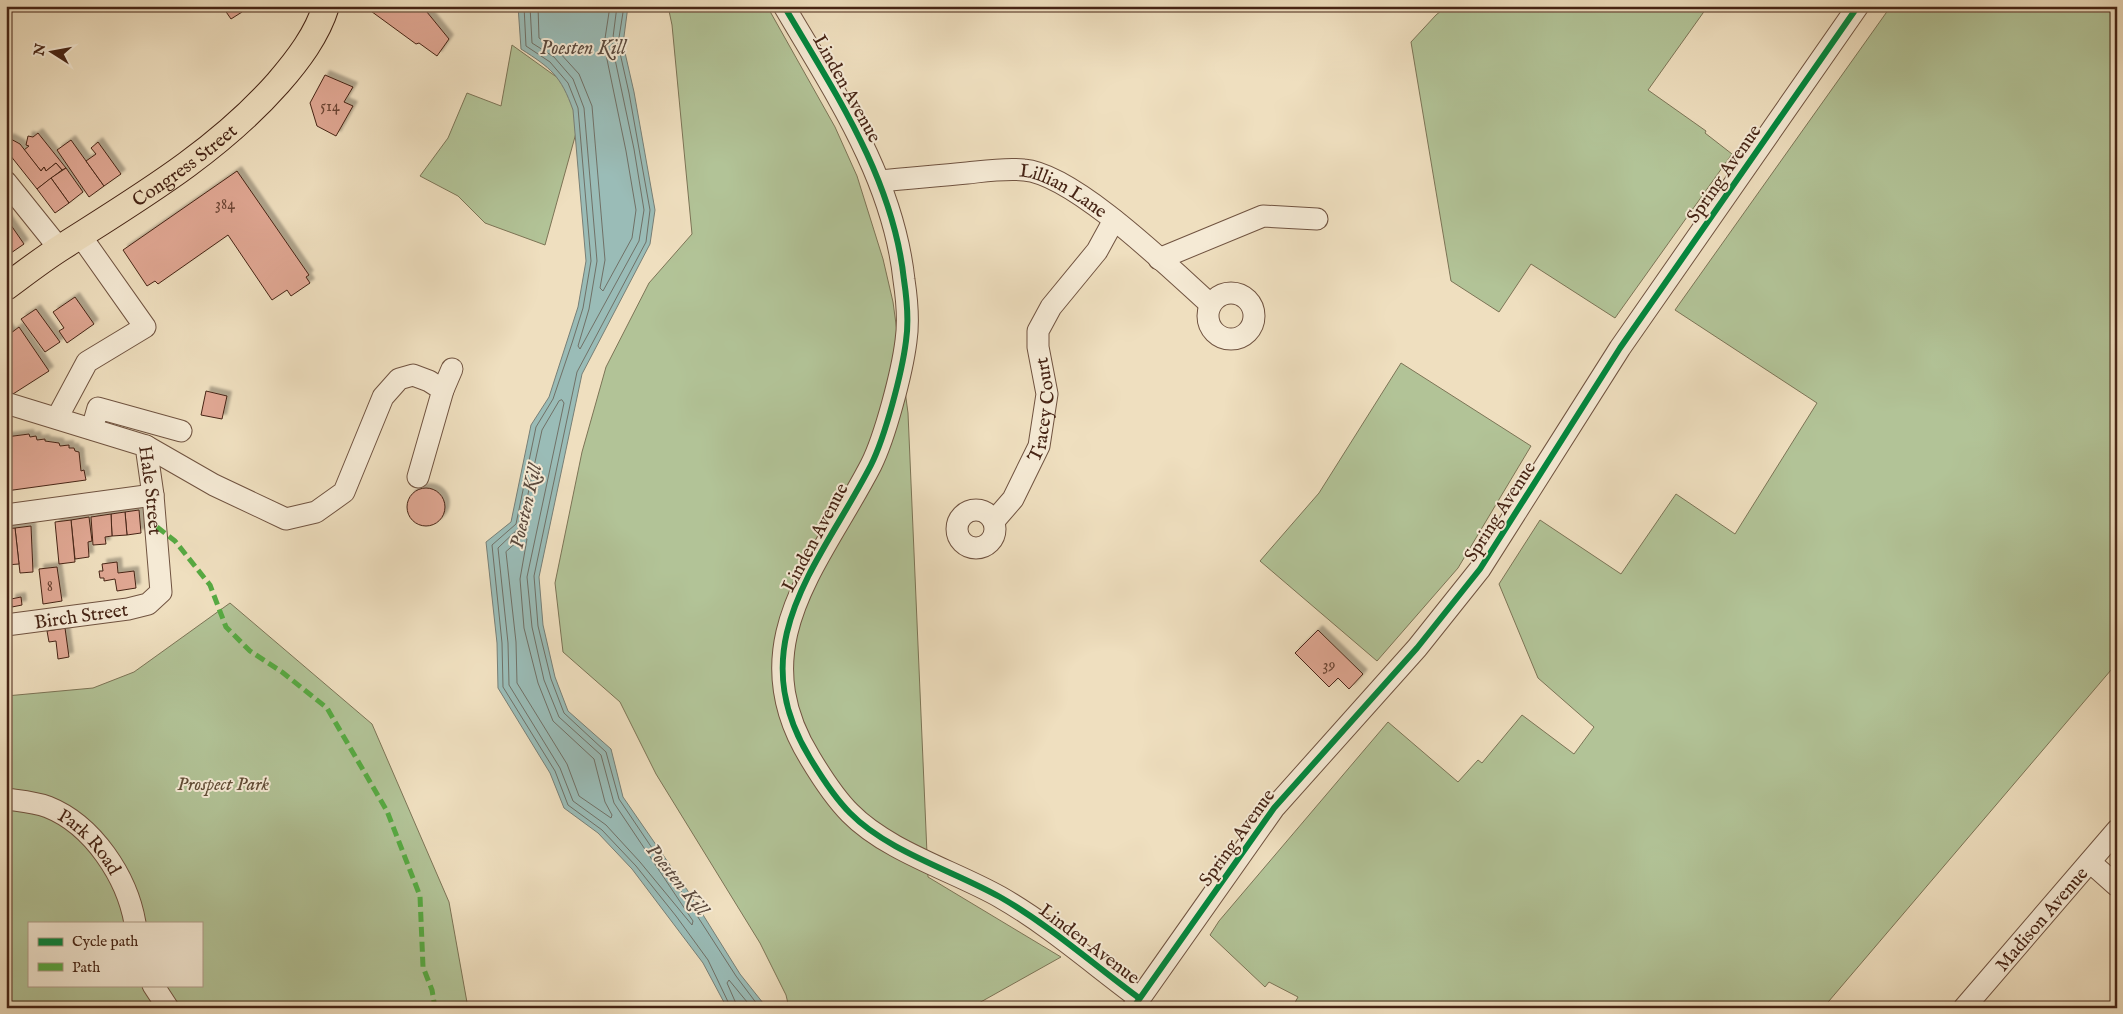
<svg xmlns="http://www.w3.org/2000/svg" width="2123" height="1014" viewBox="0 0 2123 1014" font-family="'IM FELL English',serif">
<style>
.green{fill:#b2c397;stroke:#7c7456;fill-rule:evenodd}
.water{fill:#9abcb7;stroke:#787f76}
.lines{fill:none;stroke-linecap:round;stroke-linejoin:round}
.shore{stroke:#707066;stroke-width:1}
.building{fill:#e0a793;stroke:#462415;filter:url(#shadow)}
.minor-casing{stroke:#705340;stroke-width:23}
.major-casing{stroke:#462415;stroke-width:28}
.minor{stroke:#f5ead5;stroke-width:21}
.major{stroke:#efdfbf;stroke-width:26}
.quiet{stroke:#56aa42;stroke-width:5;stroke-dasharray:10 5;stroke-linecap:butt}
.cycleway-casing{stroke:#f5ead5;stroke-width:9}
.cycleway{stroke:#00873e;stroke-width:6}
.labels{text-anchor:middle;stroke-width:4;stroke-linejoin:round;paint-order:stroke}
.number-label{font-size:16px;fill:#6c4534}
.street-label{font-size:19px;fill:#462415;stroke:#f5ead5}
.park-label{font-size:19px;font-style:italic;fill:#614c36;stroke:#f5ead5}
.water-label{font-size:20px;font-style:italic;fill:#5b4a3e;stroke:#f5ead5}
</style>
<defs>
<filter id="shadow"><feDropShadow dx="4.5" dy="-4.5" stdDeviation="1" flood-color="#0004"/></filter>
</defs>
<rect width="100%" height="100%" fill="#efdfbf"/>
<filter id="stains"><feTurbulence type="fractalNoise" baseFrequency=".004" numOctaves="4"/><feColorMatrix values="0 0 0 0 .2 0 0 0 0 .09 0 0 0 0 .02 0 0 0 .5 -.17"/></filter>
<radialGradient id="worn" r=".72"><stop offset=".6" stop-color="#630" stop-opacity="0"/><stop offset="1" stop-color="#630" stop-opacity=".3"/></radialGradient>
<!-- green -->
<g class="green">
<polygon points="668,6 767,6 835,127 857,176 883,259 893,302 908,413 928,877 1061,957 970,1008 789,1008 786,995 760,943 656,774 620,702 563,652 555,583 582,452 606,367 649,283 692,234 672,25"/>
<polygon points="1447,6 1708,6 1648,90 1706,131 1705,133 1732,154 1615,318 1531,264 1499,312 1451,281 1411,42 1436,15"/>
<polygon points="1891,6 2117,6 2117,663 1823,1008 1292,1008 1298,997 1269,982 1265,987 1210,935 1219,921 1388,722 1458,782 1478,760 1482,763 1522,715 1574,754 1594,727 1538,678 1499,584 1540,520 1621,574 1676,494 1735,534 1817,403 1675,310"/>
<polygon points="512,45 583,96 581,115 545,245 485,223 458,196 420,176 448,138 467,93 501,106"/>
<polygon points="1401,363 1531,446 1458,568 1377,661 1260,561 1319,493"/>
<path d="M230,603l142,121 77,178 19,106h-462v-312l87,-8 41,-16zM29,923h172v62h-172z"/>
</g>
<!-- water -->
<path class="water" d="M518,6h110l-5,38 11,48 21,118 -5,34 -68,130 -43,203 4,48 12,52 13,34 43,38 12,48 67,97 50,80 27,34h-40l-24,-45 -71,-94 -34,-36 -34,-25 -14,-35 -52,-85 -1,-45 -11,-101 25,-20 20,-97 18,-28 29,-90 8,-46 -13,-151c-12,-34 -22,-42 -52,-61z"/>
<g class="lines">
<!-- shore -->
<g class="shore">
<polyline points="524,6 526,46 550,62 568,83 578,108 591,261 583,308 572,343 553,399 536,427 516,524 492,545 502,643 503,687 555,771 568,805 602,830 636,866 676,916 708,960 731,1008"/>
<polyline points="530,6 532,43 554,57 573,79 584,108 597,261 589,309 578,346 580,349 639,241 644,210 634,149 612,45 617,6"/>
<polyline points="538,6 539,38 559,52 579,74 592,106 605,260 600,288 603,291 632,238 636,210 626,151 604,45 610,6"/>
<polyline points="624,6 618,44 629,93 650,210 646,242 577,372 534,576 538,626 551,679 564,713 606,752 619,799 685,897 736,976 760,1008"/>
<polygon points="562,400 564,403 527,577 532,627 544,680 559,717 601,755 614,803 693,921 692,925 640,862 606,825 573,801 560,768 509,685 508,643 498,548 521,526 542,430 559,401"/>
<polygon points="523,537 527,539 520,579 524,628 538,683 553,721 594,759 605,802 612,815 611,818 579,796 567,764 517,683 516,642 506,552"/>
<polyline points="738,1008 727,983 729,980 752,1008"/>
</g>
</g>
<!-- building -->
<g class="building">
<polygon points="222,6 238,6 242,12 231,19"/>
<polygon points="364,6 422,6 449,39 437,56 419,43 416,44"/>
<polygon points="325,75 353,87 344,102 353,106 336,136 317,126 310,103"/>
<polygon points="38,133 66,168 62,170 56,163 46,171 44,167 41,171 24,150 29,146 26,145 28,136 33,137"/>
<polygon points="9,138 20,144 41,171 44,167 46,171 56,163 62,170 37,189 6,150 6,141"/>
<polygon points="71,140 104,186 89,197 57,150"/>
<polygon points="98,142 121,174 104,186 86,161 96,154 91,148"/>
<polygon points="66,168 83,192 69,203 51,178"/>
<polygon points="237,171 309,275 306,277 310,283 291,296 287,290 272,300 228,235 158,284 155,281 147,286 123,250"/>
<polygon points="51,178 69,203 55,213 37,189"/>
<polygon points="6,218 24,244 8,255 6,252"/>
<polygon points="75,297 94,324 67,343 59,331 64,328 53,312"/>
<polygon points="36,309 60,342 45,352 21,319"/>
<polygon points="7,327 11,333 19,327 49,371 13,394 6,386"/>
<polygon points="206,391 227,396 222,419 201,415"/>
<polygon points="29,434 30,437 36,436 37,440 45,439 45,441 59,443 60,446 69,445 69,448 74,448 75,451 79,452 81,471 84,470 86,480 6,491 6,437"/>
<circle cx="426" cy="507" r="19"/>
<polygon points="139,510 141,533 127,535 125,512"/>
<polygon points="125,512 127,535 112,536 111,514"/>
<polygon points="111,514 112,536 105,537 106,544 93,545 91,517"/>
<polygon points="89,517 92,541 88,542 89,557 75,559 71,520"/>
<polygon points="71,520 75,562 59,564 55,522"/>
<polygon points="31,526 33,572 20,573 15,528"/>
<polygon points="15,528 19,564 6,565 6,529"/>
<polygon points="117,562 118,573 134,571 136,588 117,591 115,579 104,581 104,578 100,578 99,571 103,571 102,564"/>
<polygon points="57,567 62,601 43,604 39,569"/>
<polygon points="21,597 22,605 12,607 11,599"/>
<polygon points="65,628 69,657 58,659 56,641 49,642 47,631"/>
<polygon points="1318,630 1363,674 1349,689 1338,678 1329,687 1295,653"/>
</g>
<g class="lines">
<!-- minor casing -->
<g class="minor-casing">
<g id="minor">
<path d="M784,6c51,87 109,172 120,274 3,20 5,41 2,61 -4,32 -21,96 -35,124 -51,99 -131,179 -61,293 12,20 24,39 40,55 37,38 104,58 150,84 49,28 93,67 139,101"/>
<path id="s1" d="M880,181c29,-3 58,-5 87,-8 19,-2 38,-5 57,-3 50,4 147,99 186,134"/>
<polyline points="6,182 59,248"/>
<polyline points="1159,259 1263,216 1317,219"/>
<circle cx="1231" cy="316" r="23"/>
<polyline points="443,390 452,369"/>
<path id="s2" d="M6,403l140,43 7,49 8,97 -13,12 -20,5 -122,16"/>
<polyline points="57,418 87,362 145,327 80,235"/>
<polyline points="92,429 98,408 181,431"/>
<polyline points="146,446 214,485 286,519 316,512 344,492 383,397 399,379 413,375 429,381 443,390 418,477"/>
<circle cx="976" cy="529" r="19"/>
<polyline points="6,515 153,495"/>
<path id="s3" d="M994,521l19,-22 26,-53 8,-52 -9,-47v-16l13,-24 46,-56 17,-31"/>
<path id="s4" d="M6,799c14,2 29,3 42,8 45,18 79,70 87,116"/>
<polyline points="2090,862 2117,886"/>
<polyline points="153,985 168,1008"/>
<polyline points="1133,1008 1274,808 1417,648 1480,569 1620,348 1858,6"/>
<path id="s5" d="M1964,1008l153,-178"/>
</g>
</g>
<!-- major casing -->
<g class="major-casing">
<g id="major">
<path id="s6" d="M6,287c19,-14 37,-28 56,-40 77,-49 155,-95 216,-164 20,-23 39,-48 48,-77"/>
</g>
</g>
<!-- minor -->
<use href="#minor" class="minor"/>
<!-- major -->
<use href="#major" class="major"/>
<!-- quiet -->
<polyline class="quiet" points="157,527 175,541 210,585 226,627 250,651 282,672 327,708 387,811 420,896 423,967 432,990 435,1008"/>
<!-- cycleway casing -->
<g class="cycleway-casing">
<g id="cycleway">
<path d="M784,6c51,87 109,172 120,274 3,20 5,41 2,61 -4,32 -21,96 -35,124 -51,99 -131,179 -61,293 12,20 24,39 40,55 37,38 104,58 150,84 49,28 93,67 139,101"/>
<polyline points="1133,1008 1274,808 1417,648 1480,569 1620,348 1858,6"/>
</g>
</g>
<!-- cycleway -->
<use href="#cycleway" class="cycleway"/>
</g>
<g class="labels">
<!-- number labels -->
<g class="number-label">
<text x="330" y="111">514</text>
<text x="225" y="209">384</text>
<text x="50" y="591">8</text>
<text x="1329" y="670">39</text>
</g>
<!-- street labels -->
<g class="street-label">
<text transform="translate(848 88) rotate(61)" y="7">Linden Avenue</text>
<text dy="7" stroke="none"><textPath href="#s6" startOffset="216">Congress Street</textPath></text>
<text transform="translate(1723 173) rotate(-55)" y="7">Spring Avenue</text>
<text dy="7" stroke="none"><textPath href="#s1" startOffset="189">Lillian Lane</textPath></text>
<text dy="7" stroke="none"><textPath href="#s3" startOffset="125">Tracey Court</textPath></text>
<text dy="7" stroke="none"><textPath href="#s2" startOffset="191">Hale Street</textPath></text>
<text transform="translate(1499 511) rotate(-57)" y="7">Spring Avenue</text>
<text transform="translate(814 537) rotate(-62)" y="7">Linden Avenue</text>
<text transform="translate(81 615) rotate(-8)" y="7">Birch Street</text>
<text transform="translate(1236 837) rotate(-54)" y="7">Spring Avenue</text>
<text dy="7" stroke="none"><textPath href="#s4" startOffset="98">Park Road</textPath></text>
<text dy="7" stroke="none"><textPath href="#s5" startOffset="118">Madison Avenue</textPath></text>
<text transform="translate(1090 943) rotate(37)" y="7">Linden Avenue</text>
</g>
<!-- park labels -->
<g class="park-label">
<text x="223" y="790">Prospect Park</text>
</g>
<!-- water labels -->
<g class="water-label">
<text x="583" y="54">Poesten Kill</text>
<text transform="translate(525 506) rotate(-77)" y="7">Poesten Kill</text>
<text transform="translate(678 879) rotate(51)" y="7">Poesten Kill</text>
</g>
</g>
<!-- margin -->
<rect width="2123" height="1014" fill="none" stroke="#efdfbf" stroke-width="25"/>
<rect x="8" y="8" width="2108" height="999" fill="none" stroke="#462415" stroke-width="2.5"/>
<rect x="12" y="12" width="2098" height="989" fill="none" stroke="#462415"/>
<!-- legend -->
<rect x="28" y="922" width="175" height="65" fill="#f5ead5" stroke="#af9b88"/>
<rect x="38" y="938" width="25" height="8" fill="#00873e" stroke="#af9b88"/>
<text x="72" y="946" font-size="15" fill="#462415">Cycle path</text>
<rect x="38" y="963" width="25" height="8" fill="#56aa42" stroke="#af9b88"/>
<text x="72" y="972" font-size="15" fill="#462415">Path</text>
<!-- north arrow -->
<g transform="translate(52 52) rotate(281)" stroke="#f5ead5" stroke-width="4" paint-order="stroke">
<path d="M0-4L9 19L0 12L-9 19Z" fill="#462415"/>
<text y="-8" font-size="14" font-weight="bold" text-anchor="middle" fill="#462415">N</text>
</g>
<rect width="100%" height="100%" filter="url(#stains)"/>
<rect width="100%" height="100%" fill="url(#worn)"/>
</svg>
